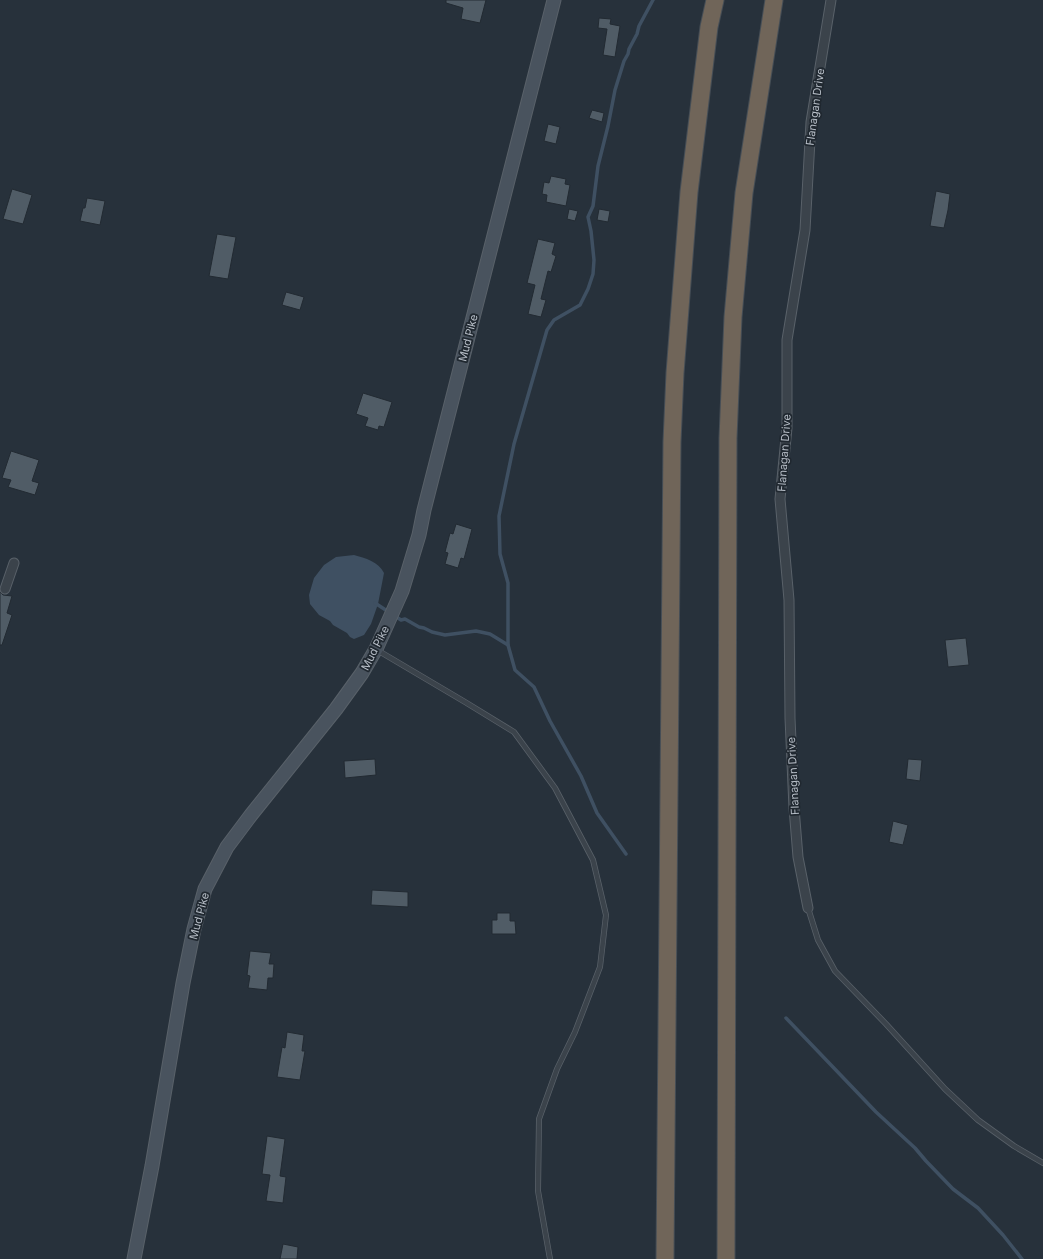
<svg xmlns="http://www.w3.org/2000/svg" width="1043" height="1259" viewBox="0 0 1043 1259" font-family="Inter,sans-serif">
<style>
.water{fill:#3f5062}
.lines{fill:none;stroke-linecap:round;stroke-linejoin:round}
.stream{stroke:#3f5062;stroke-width:3.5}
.building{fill:#505c66;stroke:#222a32}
.lane-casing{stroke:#596169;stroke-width:6}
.street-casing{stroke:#596169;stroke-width:11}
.secondary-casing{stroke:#596169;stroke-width:15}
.highway-casing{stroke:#464e56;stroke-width:19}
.lane{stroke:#3b434b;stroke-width:4.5}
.street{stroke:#3b434b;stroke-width:9}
.secondary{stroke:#49535e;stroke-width:13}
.highway{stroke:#706559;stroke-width:17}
.labels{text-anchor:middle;stroke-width:3.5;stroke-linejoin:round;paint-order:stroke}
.street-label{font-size:11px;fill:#b7bec7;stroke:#202830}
</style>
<rect width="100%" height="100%" fill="#27313b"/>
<!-- water -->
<path class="water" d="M354,555c11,3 25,7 30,18l-6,31 -7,20 -7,11 -10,4 -4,-2 -3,-4 -14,-8 -3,-4 -11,-6 -9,-11 -1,-9 5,-17 10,-13 12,-8z"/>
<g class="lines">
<!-- stream -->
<g class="stream">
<polyline points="375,603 401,620 405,619 419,627 424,628 432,632 445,635 476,631 490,634 508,645"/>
<polyline points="626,854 597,813 581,776 550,721 534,687 515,670 508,645 508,583 500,554 499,516 514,444 547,330 554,320 580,305 588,289 593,274 594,260 591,231 588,217 593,206 598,166 608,126 615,90 624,61 628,54 629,49 637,34 639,26 653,0"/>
<polyline points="786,1018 876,1112 915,1148 926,1161 953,1189 978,1208 1003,1235 1022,1259"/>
</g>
</g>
<!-- building -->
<g class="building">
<polygon points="446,0 486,0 480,23 461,19 463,8 446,3"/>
<polygon points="599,18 611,19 610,24 620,26 615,57 603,55 607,29 598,28"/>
<polygon points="592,110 604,113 602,122 589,118"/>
<polygon points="548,124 560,127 556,144 544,141"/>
<polygon points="551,176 566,179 565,184 570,185 566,206 546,202 547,195 542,194 544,182 549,183"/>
<polygon points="12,189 32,195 23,224 3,219"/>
<polygon points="936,191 950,194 948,210 944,228 930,226"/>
<polygon points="87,198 105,201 100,225 80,221 83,208 85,208"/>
<polygon points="569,209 578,211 575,221 567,219"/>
<polygon points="599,209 610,211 608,222 597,220"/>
<polygon points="217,234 236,237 228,279 209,276"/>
<polygon points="538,239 555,243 552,254 556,256 551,272 548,271 541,299 546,300 541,317 528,314 535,285 527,283"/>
<polygon points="286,292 304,297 300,310 282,305"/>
<polygon points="363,393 392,402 384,427 379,426 378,430 365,426 368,418 356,414"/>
<polygon points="11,451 39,460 32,481 39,483 35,495 8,487 11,480 2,478"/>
<polygon points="456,524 472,529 464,559 461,558 458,568 445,564 448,553 445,552 450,533 453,534"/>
<polygon points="0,592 3,595 12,596 7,613 12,615 2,645 0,645"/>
<polygon points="966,638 969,665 948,667 945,640"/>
<polygon points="375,759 376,775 345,778 344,761"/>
<polygon points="908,759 922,760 920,781 906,779"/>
<polygon points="893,821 908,825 903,845 889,842"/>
<polygon points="372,890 408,892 408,907 371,905"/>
<polygon points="497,913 510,913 510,921 515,921 516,934 492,934 492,920 497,920"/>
<polygon points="250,951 271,953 269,964 274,964 273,978 268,978 267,990 248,988 250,976 247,975"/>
<polygon points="287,1032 304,1035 302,1051 305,1051 300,1080 277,1077 282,1047 285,1048"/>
<polygon points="267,1136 285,1139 280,1176 286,1177 283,1203 266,1201 270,1175 262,1174"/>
<polygon points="283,1244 298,1247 297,1259 280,1259"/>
</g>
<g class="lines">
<!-- lane casing -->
<g class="lane-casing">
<g id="lane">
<polyline points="377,650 465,702 514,732 555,788 593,860 606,915 600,967 575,1032 557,1069 539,1119 538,1191 550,1259"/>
<polyline points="808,908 818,940 835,971 886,1024 945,1089 978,1120 1014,1146 1043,1163"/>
</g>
</g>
<!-- street casing -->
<g class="street-casing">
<g id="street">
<polyline points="5,589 14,563"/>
<polyline points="808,908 798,857 794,808 790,718 789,600 780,499 787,428 787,340 805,230 811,122 831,0"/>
</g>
</g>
<!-- secondary casing -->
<g class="secondary-casing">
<polyline id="secondary" points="134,1259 152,1166 183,983 194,929 205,889 227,847 251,815 336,709 362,673 376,649 402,591 419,535 424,510 554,0"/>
</g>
<!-- highway casing -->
<g class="highway-casing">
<g id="highway">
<polyline points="665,1259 672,442 675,373 689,192 709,27 715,0"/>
<polyline points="726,1259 728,438 733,317 744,193 774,0"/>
</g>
</g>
<!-- lane -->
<use href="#lane" class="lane"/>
<!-- street -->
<use href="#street" class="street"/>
<!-- secondary -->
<use href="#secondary" class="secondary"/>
<!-- highway -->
<use href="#highway" class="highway"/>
</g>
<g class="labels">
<!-- street labels -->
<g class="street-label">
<text transform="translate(815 107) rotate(-82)" y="4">Flanagan Drive</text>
<text transform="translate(468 338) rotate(-76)" y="4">Mud Pike</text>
<text transform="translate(784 453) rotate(-86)" y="4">Flanagan Drive</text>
<text transform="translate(375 648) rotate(-63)" y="4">Mud Pike</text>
<text transform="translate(793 776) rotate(-93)" y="4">Flanagan Drive</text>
<text transform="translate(199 916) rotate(-75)" y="4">Mud Pike</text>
</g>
</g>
</svg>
